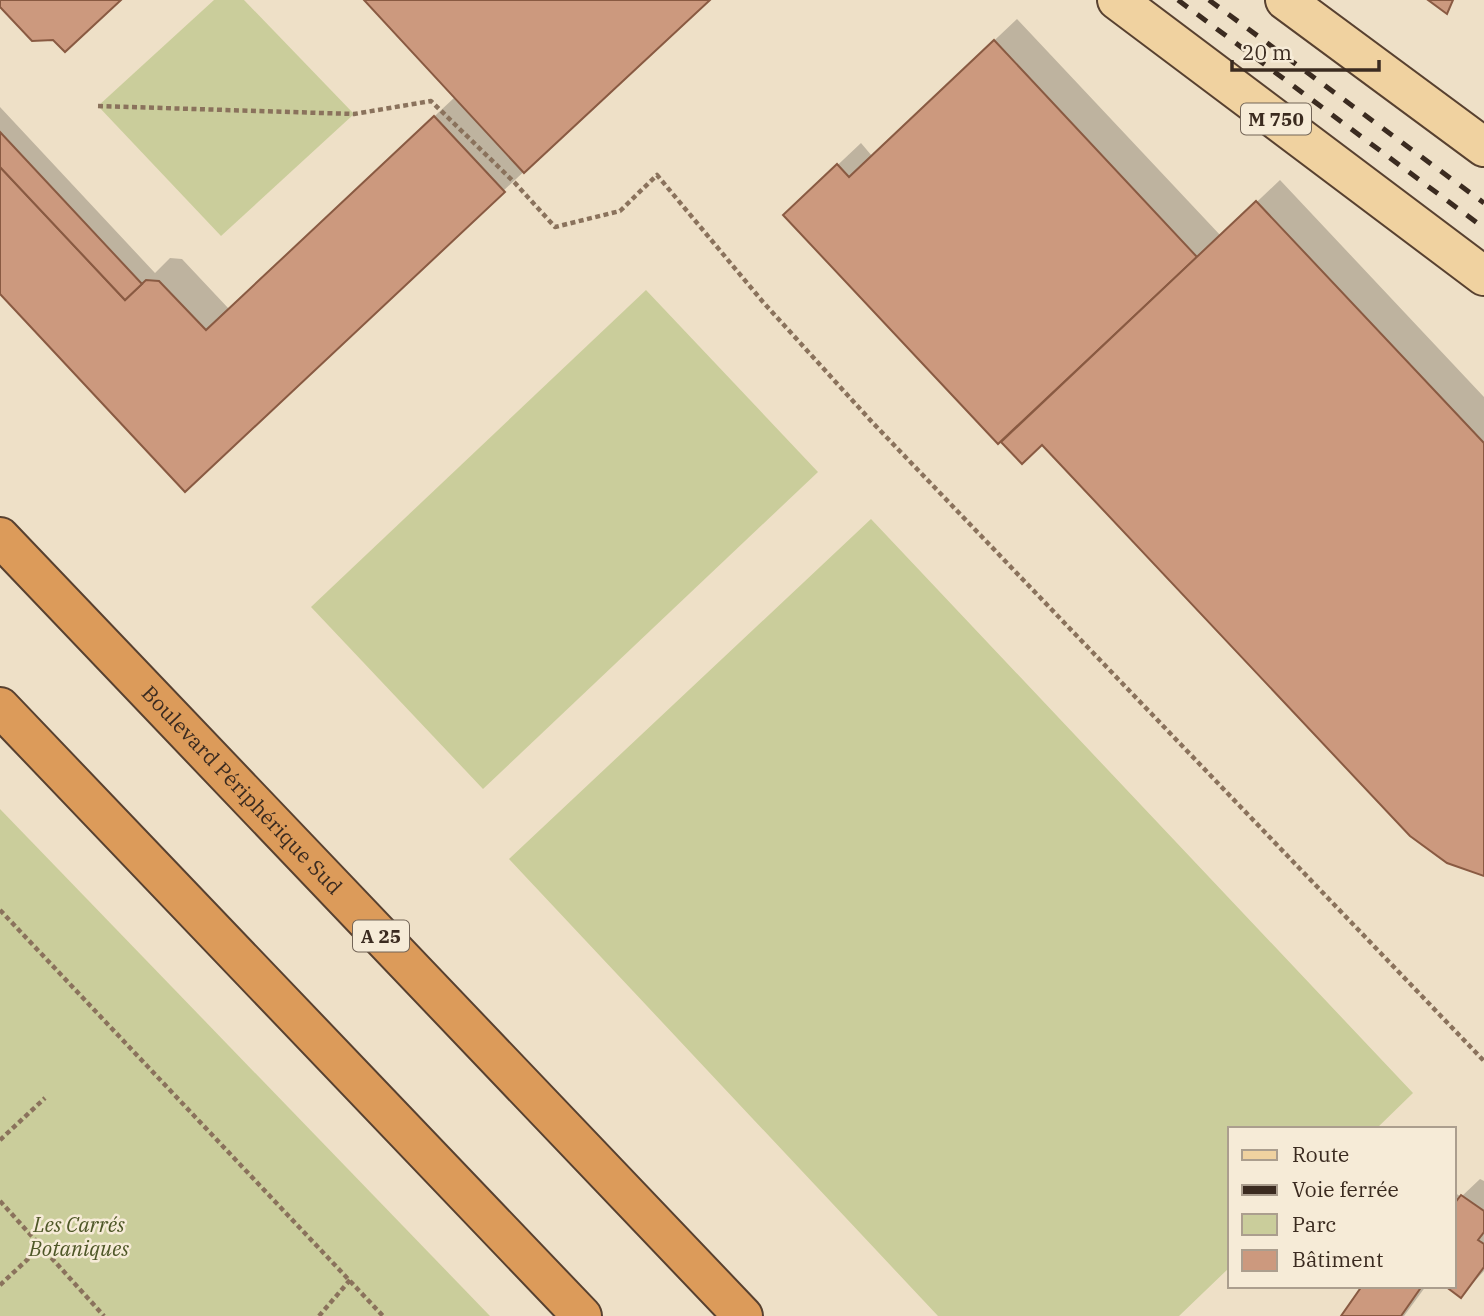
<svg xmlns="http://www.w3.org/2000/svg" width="1484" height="1316" viewBox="0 0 1484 1316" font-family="'IBM Plex Serif',serif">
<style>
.green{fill:#cacd9b}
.shadow{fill:#0003}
.building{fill:#cc997e;stroke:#895a42;stroke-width:2}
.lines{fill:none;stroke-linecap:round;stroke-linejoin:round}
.primary-casing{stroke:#584130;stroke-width:42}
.motorway-casing{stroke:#584130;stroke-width:42}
.path{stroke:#8a725c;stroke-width:4.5;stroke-dasharray:5 3.5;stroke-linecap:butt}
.primary{stroke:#f0d2a0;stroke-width:38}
.motorway{stroke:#dc9b5a;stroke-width:38}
.rail{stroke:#3b2b20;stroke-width:5;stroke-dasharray:12 12;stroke-linecap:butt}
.labels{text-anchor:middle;stroke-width:5;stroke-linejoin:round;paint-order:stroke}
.shield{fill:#f6ebd7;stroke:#736557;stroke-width:2}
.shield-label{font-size:19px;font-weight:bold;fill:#3b2b20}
.street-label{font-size:21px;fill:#3b2b20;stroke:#f6ebd7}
.park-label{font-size:21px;font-style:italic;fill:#4e5727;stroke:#f6ebd7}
</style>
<rect width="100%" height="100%" fill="#eee0c7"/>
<!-- green -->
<g class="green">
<polygon points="214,0 244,0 354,114 221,236 98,106"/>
<polygon points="646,290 818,472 483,789 311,607"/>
<polygon points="871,519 1413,1093 1376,1129 1230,1129 1230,1267 1179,1316 938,1316 509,859"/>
<polygon points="0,809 490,1316 0,1316"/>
</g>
<!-- shadow -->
<g class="shadow">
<polygon points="365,0 707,0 185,489 0,292 0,107 155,273 170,258 182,259 229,309 455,97"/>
<polygon points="1017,19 1221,236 1280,180 1484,397 1484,874 1042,443 1022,461 808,193 861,143 872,156"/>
<polygon points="1480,1179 1484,1181 1484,1271 1461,1296 1454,1286 1454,1192 1461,1197"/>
<polygon points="1364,1286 1426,1286 1404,1316 1343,1316"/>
</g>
<!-- building -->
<g class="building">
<polygon points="0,0 121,0 65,52 53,40 32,41 0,7"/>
<polygon points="364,0 710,0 524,173"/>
<polygon points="1428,0 1453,0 1447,14"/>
<polygon points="994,40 1197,257 998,444 783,215 837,164 849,177"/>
<polygon points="434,116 505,192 185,492 0,294 0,167 125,300 146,280 159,281 206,330"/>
<polygon points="0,132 142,284 125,300 0,167"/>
<polygon points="1256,201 1484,443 1484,876 1447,863 1410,836 1042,445 1022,464 1001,442"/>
<polygon points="1461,1195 1484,1211 1484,1232 1478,1240 1484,1244 1484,1267 1461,1298 1445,1286 1454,1286 1454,1204"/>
<polygon points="1362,1286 1422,1286 1401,1316 1341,1316"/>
</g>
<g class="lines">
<!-- primary casing -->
<g class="primary-casing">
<g id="primary">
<polyline points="1117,0 1484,276"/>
<polyline points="1285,0 1484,147"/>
</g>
</g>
<!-- motorway casing -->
<g class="motorway-casing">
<g id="motorway">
<path id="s1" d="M0,537l743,779"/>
<polyline points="0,707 582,1316"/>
</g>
</g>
<!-- path -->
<g class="path">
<polyline points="98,106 354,114 431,101 515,183 555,227 620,211 657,175 763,302 872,422 1484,1061"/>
<polyline points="0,910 383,1316"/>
<polyline points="0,1140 45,1098"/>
<polyline points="0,1201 104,1316"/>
<polyline points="0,1285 42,1246"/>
<polyline points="319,1316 350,1280"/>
</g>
<!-- primary -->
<use href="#primary" class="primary"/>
<!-- motorway -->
<use href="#motorway" class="motorway"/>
<!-- rail -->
<g class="rail">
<polyline points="1178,0 1484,228"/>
<polyline points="1209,0 1484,203"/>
</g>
</g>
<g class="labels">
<!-- shield labels -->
<g class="shield">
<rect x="1241" y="103.5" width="70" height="31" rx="5"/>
<rect x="353" y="920.5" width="56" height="31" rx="5"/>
</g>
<g class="shield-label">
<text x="1276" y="126">M 750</text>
<text x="381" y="943">A 25</text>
</g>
<!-- street labels -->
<g class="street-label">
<text dy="7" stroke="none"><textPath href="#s1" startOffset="350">Boulevard Périphérique Sud</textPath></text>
</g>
<!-- park labels -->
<g class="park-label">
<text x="79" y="1232">Les Carrés<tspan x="79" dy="24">Botaniques</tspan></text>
</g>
</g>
<!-- legend -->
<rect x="1228" y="1127" width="228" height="161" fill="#f6ebd7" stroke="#ab9e8e" stroke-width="2"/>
<rect x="1242" y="1150" width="35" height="10" fill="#f0d2a0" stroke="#ab9e8e" stroke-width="2"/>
<text x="1292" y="1162" font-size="21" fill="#3b2b20">Route</text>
<rect x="1242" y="1185" width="35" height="10" fill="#3b2b20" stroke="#ab9e8e" stroke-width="2"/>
<text x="1292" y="1197" font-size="21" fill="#3b2b20">Voie ferrée</text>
<rect x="1242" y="1214" width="35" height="21" fill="#cacd9b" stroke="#ab9e8e" stroke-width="2"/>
<text x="1292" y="1232" font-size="21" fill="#3b2b20">Parc</text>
<rect x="1242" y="1250" width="35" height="21" fill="#cc997e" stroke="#ab9e8e" stroke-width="2"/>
<text x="1292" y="1267" font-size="21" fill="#3b2b20">Bâtiment</text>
<!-- scale -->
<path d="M1232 60v10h147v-10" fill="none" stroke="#3b2b20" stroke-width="3.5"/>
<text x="1242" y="60" font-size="21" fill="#3b2b20" stroke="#f6ebd7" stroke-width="5" paint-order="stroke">20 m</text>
</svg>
